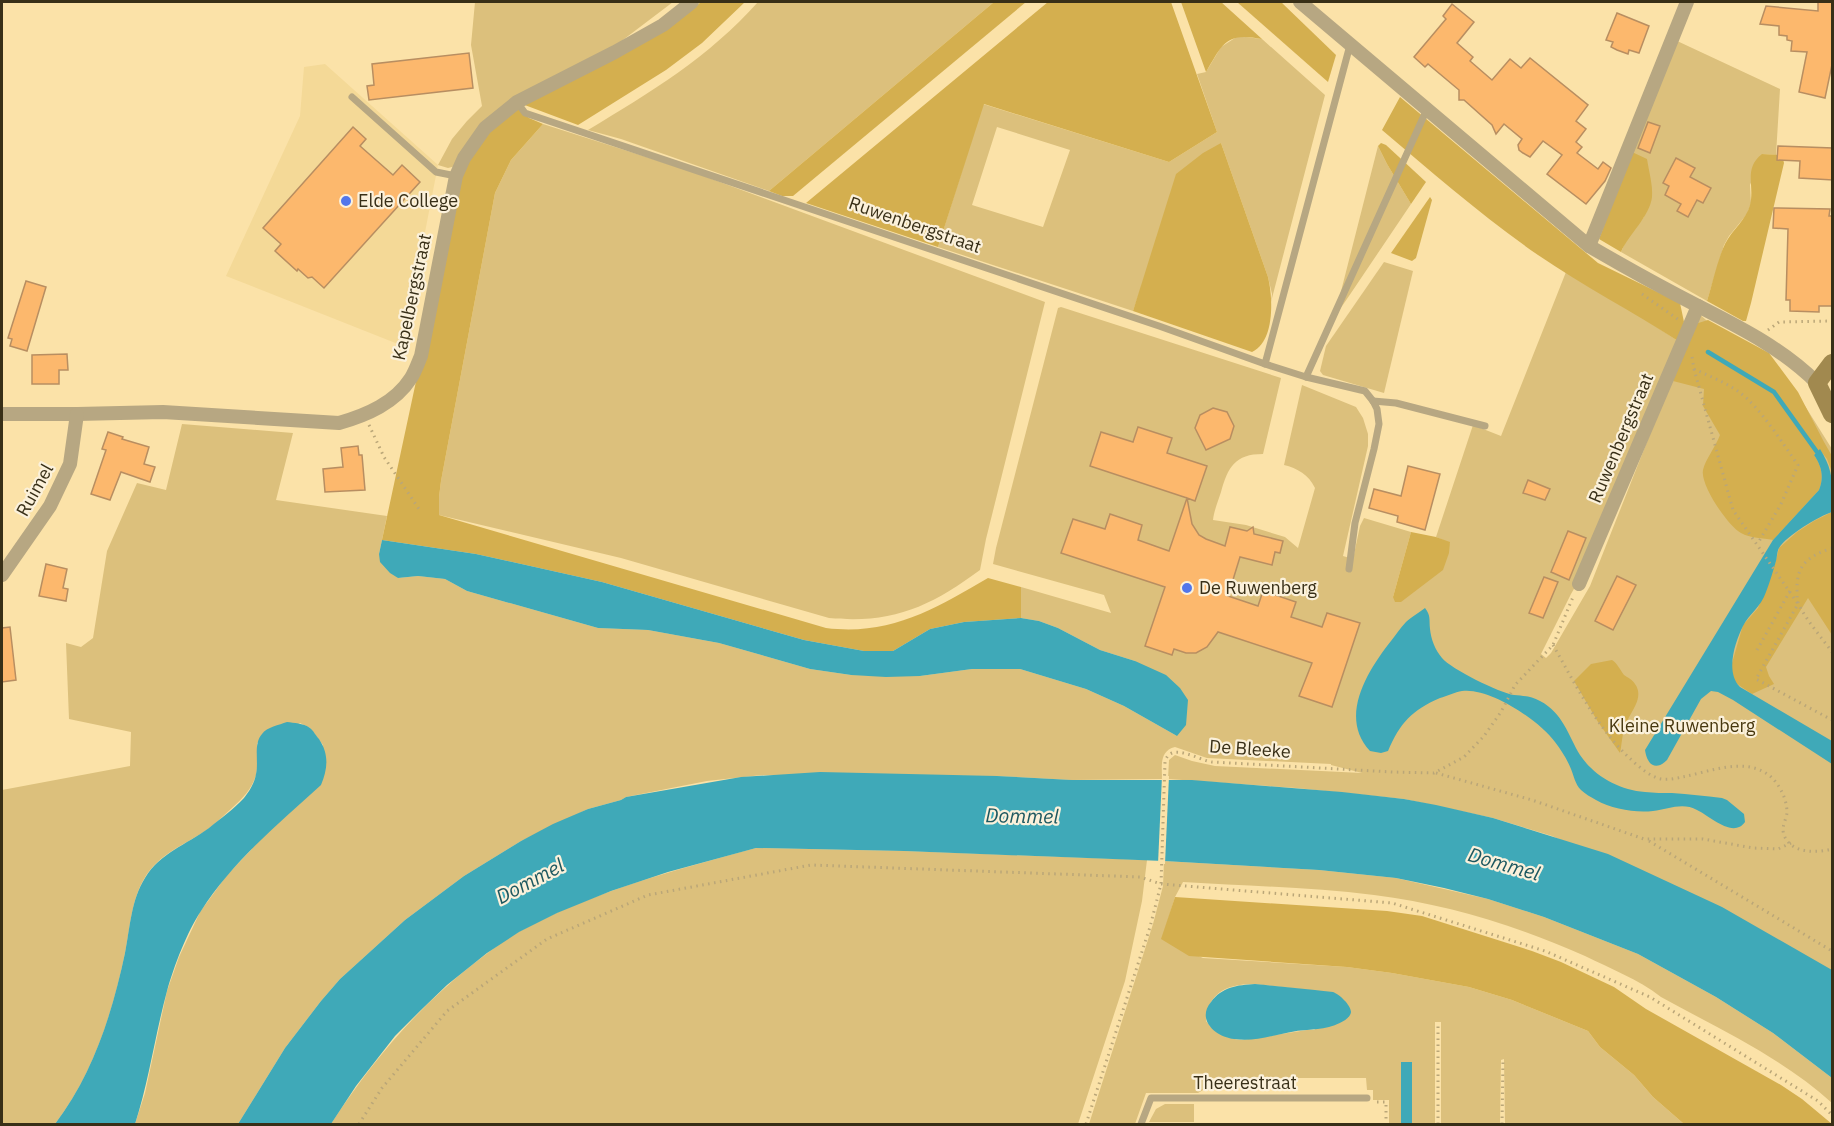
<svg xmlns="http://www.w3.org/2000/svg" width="1834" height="1126" viewBox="0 0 1834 1126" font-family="'IBM Plex Sans',sans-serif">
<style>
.built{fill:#f4d997}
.green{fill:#dcc07c;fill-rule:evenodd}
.forest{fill:#d4af4f}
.water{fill:#3fa9b8}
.pier{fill:#fbe2a8}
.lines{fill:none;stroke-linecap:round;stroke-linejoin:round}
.stream{stroke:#3fa9b8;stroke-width:4.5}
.building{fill:#fcb86d;stroke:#b88e61;stroke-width:1.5}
.path{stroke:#baa678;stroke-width:3;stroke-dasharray:1.5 4.5;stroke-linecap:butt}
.lane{stroke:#b7a782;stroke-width:7}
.street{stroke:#b7a782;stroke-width:14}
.secondary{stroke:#a1894f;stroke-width:18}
.poi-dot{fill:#5276ea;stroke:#fbf1db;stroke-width:2}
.labels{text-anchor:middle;stroke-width:4.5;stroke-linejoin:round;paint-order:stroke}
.poi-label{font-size:18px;fill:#382f17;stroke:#fbf1db;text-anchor:start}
.street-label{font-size:18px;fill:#382f17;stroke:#fbf1db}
.park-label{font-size:18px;fill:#47370e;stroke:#fbf1db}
.water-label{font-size:20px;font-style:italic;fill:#1d5860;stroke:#fbf1db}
</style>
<rect width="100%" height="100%" fill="#fbe2a8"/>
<!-- built -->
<polygon class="built" points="325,64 438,165 403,346 226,276 300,116 304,67"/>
<!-- green -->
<g class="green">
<polygon points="475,2 673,2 607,52 533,88 456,166 448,168 438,165 452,139 467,121 482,106 471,45"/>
<path d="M758,2h236l-225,189 -148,-52 -33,-9c63,-38 121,-73 170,-128z"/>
<path d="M1238,36l24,3 63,56 -54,207 1,-8 -4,-17 -47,-134 -72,122 -16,46 -195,-64 45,-143 186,58 48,-30 -20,-58 9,-2 15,-25zM997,127l73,23 -27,77 -71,-22z"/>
<polygon points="1675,40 1780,89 1776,155 1763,154 1750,185 1751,203 1747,214 1729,236 1724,245 1707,301 1621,252 1627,239 1644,217 1632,152"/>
<path d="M543,124l147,47 355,131 -59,237 -6,31c-50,37 -88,54 -151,48l-208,-60 -182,-43v-18l2,-16 54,-288 16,-33z"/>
<polygon points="1378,146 1387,164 1411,204 1349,296 1340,309 1336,311"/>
<polygon points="1384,262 1413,271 1384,393 1323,375 1320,371 1326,346"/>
<path d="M1566,272l77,46 35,23 -89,222 -18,31 -30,60 5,4 5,-5 39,-67 108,-273 107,93 27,43v528l-89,-56 -191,-85 -59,-18 -89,-19 -108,-11 -128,-9 1,-19 6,-5 17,6 23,5 147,7 -31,-8v-1l-124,-6 -32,-11c-16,4 -13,19 -13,32l-90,1 -75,-4 -235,-1 -55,6 -81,16 -5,3 -33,9 -67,32 -57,35 -59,44 -65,59 -19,22 -36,47 -47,76h-103l10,-31 22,-102 12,-34 21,-45 27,-37 24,-25 72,-105 -13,-17 -10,-5 -43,20c0,11 1,22 -1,32 -4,14 -14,24 -24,33 -8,7 -16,15 -24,21 -23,16 -49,24 -64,50 -13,22 -14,50 -19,74 -13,62 -32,121 -70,171h-53v-334l128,-24 1,-34 -62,-13 -3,-76 15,4 12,-9 14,-87 30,-68 29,7 16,-66 111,9 -17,67 111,16 -8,38 19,24 20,-2 27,3 22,12 131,37 50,2 71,13 91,26 41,6 69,1 52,-7h48l66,20 38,17 53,30 -42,-75 -35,-11 -42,-22 -19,-7 -18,-3v-31l90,26 -7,-18 -111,-31 3,-16 62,-240 3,-1 220,71 -18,76c-28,0 -35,13 -42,38 -3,9 -7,19 -8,28l33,5 39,12 13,11 17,-60c-6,-13 -18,-20 -31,-23l18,-80 54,22 7,11 5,16v12l-25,110 10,3 7,-33 4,-8 47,14 -18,65 57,-54 -14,-6 37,-112 28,11z"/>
<path d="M756,848l148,3 243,9 -5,41 -17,80 -47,143h-747c39,-60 84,-114 141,-159 15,-12 31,-24 48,-34 74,-40 155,-61 236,-83z"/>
<path d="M1164,861l155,9 77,8 92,21 56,18 94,37 29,16 49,27 57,36 59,45v25c-49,-45 -113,-74 -171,-106 -23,-18 -50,-28 -76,-41 -67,-30 -138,-52 -211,-61 -63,-8 -128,-9 -191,-13l-8,15 -13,42 41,19 144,9 45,6 77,14 43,13 76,31 12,16 34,28 19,22 31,27h-179l-1,-65 -3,1 -1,64h-59v-102h-6v102h-23v-61l-10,-1 -1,62h-12v-24h-16v-10h-6l-1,-12h-163v12l-5,3h-52l-11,31h-46l64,-200 10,-38zM1255,984l72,8 21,13 -34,25h-7l-65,10c-15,-1 -27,-7 -36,-19 1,-6 2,-14 5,-19 9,-16 29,-18 44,-18z"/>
<polygon points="1165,1104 1194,1104 1194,1122 1149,1122 1156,1109"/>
</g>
<!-- forest -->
<g class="forest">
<path d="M701,2h44l-43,41 -36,27 -88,55 -56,-21c62,-30 127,-57 179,-102z"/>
<polygon points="994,2 1026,2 793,196 782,196 769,191"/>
<polygon points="1048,2 1171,2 1217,132 1169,162 984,104 938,247 806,203"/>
<path d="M1181,2h40l41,37c-36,-7 -39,4 -56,33z"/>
<polygon points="1237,2 1281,2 1336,55 1328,82"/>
<path d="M1400,97l198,166 82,40 4,19 -6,19c-46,-30 -95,-55 -140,-86 -55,-38 -105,-82 -156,-125z"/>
<path d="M517,107l12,11 14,6 -32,36 -16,33 -54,288 -2,16v18l387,113c64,8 109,-19 162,-50l33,9v31l-57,4 -34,7 -37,22h-29l-60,-11 -202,-58 -126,-28 -94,-14 77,-359 19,-38z"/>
<path d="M1221,143l47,134c5,21 7,64 -16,75l-119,-41 43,-137 27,-21z"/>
<polygon points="1381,143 1386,145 1426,182 1411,204 1387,164 1378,146"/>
<path d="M1632,152l15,7c2,13 6,26 5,38 -2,19 -23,37 -31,55l-22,-13z"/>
<path d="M1762,154l20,1 2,8 -33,140 -5,18h-3l-36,-20c6,-19 10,-40 18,-57 7,-14 21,-24 25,-39 5,-20 -7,-36 12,-51z"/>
<polygon points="1430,197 1432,200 1416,258 1412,261 1391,253"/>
<path d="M1708,320l61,33 29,39 26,50 8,14v16l-5,-13 -7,-9 -6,5c8,12 10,22 5,35l-46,50c-10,-2 -23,-2 -32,-7 -13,-7 -41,-48 -38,-63 2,-10 13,-24 17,-35l-17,-29 1,-17 -31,-8 19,-56z"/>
<polygon points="1832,512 1832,635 1808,598 1766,667 1769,676 1774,684 1752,694 1740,686 1735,682 1732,675 1732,663 1743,625 1758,608 1775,564 1779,548 1797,532 1814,521"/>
<polygon points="1411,532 1436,537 1450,542 1449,553 1443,570 1401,602 1395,602 1393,597"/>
<path d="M1612,660c6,4 8,10 12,15 4,3 8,4 11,9 10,14 -5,28 -9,40 -4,9 -4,20 -6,29l-22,-31 -24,-41 17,-17z"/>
<polygon points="1175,897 1387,911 1422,916 1532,951 1561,962 1614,987 1646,1009 1781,1085 1802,1099 1832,1124 1684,1124 1653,1097 1634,1075 1600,1047 1588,1031 1512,1000 1469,987 1392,973 1347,967 1189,956 1161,939"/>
</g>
<!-- water -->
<g class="water">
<path d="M1820,449c14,22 13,37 12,63 -13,4 -46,24 -53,36 -2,3 -2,10 -3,13 -3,10 -6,21 -10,31 -5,15 -17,22 -23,34 -8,16 -18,46 -3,61l92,54v23l-99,-64 -15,-8 -7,-1 -10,8 -34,61c-12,12 -20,4 -22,-10l128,-210 46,-50c5,-13 3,-23 -5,-35z"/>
<polygon points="382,540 476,554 602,582 804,640 864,651 893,651 930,629 964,622 1021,618 1039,621 1058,628 1100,650 1135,661 1166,675 1180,688 1188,700 1186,725 1177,736 1124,706 1086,689 1020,669 972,669 920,676 886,677 851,675 810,669 719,643 648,630 598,628 467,591 445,579 418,576 398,578 390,573 380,562 379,554"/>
<path d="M1425,608c6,8 4,11 5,21 1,10 5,21 12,29 9,11 58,35 72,37 10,1 17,1 26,6 23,12 28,34 40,54 14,21 39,35 65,37 9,1 18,1 27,1 17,1 33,3 50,5l5,2 17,14 1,8c-12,17 -35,-6 -48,-12 -14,-8 -29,-1 -44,1 -18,2 -41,-2 -57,-11 -5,-3 -11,-6 -15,-10 -6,-6 -7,-14 -10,-21 -4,-10 -10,-19 -16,-27 -16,-22 -66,-55 -93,-51 -7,1 -15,5 -22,7 -28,12 -40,25 -52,53l-7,2 -11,-2c-32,-34 -2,-81 21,-110 5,-6 9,-13 15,-19 5,-5 13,-9 19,-14z"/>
<path d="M287,722c7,1 16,1 23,6 3,2 6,8 9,11 10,15 9,29 2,46 -43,39 -89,77 -120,126 -14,21 -27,55 -34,80 -12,44 -18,90 -32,133h-80c38,-50 57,-110 70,-171 5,-25 6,-53 20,-75 15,-25 41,-33 64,-50 11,-9 25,-19 35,-30 5,-6 11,-16 12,-24 3,-13 -3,-30 6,-40 5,-7 17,-9 25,-12z"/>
<polygon points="820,772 997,776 1072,780 1192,780 1342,792 1404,799 1436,805 1493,818 1608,854 1722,907 1832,970 1832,1078 1773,1033 1716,997 1638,954 1544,917 1488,899 1444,888 1396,878 1319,870 1164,861 904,851 756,848 668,872 611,891 557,913 519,932 487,953 447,985 421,1010 395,1036 356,1086 331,1124 238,1124 285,1048 321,1001 340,979 405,920 464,876 521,841 553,824 588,809 621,800 626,797 741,777"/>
<path d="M1255,984c20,2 40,4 60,6 5,1 12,1 18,2 6,2 18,13 18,20 -1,8 -15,13 -22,15 -8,2 -15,2 -22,3 -24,1 -49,13 -73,9 -18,-2 -38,-19 -23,-37 11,-15 26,-17 44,-18z"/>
<rect x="1401" y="1062" width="11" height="62"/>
</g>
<!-- pier -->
<polygon class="pier" points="1162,776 1169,776 1165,864 1158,864"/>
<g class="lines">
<!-- stream -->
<polyline class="stream" points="1708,352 1774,392 1817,452"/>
</g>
<!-- building -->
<g class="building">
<polygon points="1818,2 1833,2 1833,60 1825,98 1799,92 1807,52 1791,51 1792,41 1787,40 1787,36 1779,35 1779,26 1760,24 1766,6 1818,11"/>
<polygon points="1452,4 1474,22 1457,43 1473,57 1470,61 1492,80 1510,59 1521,68 1530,58 1588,105 1576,121 1586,129 1576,142 1582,147 1577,153 1598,169 1603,162 1611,168 1605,181 1586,204 1547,174 1562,155 1543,141 1530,157 1523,153 1519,150 1518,145 1522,139 1504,124 1496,134 1492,125 1464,100 1459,100 1459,90 1428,64 1425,67 1414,57 1446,19 1443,16"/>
<polygon points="1617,13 1649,26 1639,53 1629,50 1628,54 1617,50 1611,47 1613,42 1606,40"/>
<polygon points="469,53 473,88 369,100 367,86 374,85 372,64"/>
<polygon points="1648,122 1660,126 1650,153 1638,148"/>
<polygon points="353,127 366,139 360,146 393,175 402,165 420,182 324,288 312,277 308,278 298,269 297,271 275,251 281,244 263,228"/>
<polygon points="1778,146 1833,148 1833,180 1799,178 1800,161 1777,160"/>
<polygon points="1676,158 1695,168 1690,177 1711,188 1703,203 1697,200 1688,217 1677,211 1681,204 1665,195 1669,186 1663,183"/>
<polygon points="1774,208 1830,209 1829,216 1833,216 1833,306 1819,306 1819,312 1790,311 1790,300 1786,300 1788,229 1773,228"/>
<polygon points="26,281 46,287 27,351 10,346 12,339 8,338"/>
<polygon points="67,354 68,370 59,370 59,384 32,384 32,355"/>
<polygon points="1213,408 1227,412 1234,426 1230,439 1206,450 1195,428 1200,415"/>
<polygon points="1138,427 1172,438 1167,453 1207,466 1195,501 1187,498 1192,524 1199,535 1206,539 1225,546 1230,527 1247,531 1253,527 1254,534 1283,541 1280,553 1275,552 1272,565 1240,557 1228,596 1258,606 1263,591 1296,602 1291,617 1322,627 1327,613 1360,623 1332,707 1299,696 1312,663 1218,632 1207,647 1196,653 1186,653 1174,649 1172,655 1145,646 1165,587 1061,553 1073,519 1105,529 1110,514 1142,525 1138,540 1169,551 1187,498 1090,466 1101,432 1133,442"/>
<polygon points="108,432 123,437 122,439 149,447 144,464 155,467 150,482 121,472 110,500 91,494 106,450 102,449"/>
<polygon points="358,446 359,455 362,455 365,490 325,492 323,469 343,467 341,448"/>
<polygon points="1408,466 1440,474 1425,530 1397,522 1398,516 1369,508 1374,489 1401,496"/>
<polygon points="1528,480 1550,489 1545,500 1523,493"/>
<polygon points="1568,531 1586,538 1569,580 1551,572"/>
<polygon points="46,564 67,569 63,588 68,589 66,601 39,596"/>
<polygon points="1617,576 1636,585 1613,630 1595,621"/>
<polygon points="1544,577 1558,582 1543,618 1529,613"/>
<polygon points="10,627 16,680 2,682 2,628"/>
</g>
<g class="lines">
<!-- path -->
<g class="path">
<polyline points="1642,294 1679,320"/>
<polyline points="1768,330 1779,322 1832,321"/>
<polyline points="1692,357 1694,369 1733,510 1798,604 1756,679 1832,720"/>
<path d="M1694,369c15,7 31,13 45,23 21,15 44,52 59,73l-17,39 -23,39"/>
<polyline points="369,425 384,457 419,509"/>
<path d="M1832,548c-23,8 -36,16 -35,43 0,5 0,10 2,14 8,16 23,33 33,47"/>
<path d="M1553,645c24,42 45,86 83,119 6,5 12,10 19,13 8,4 18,2 27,0 27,-5 63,-21 88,-1 10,9 17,23 17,37 -1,7 -6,14 -3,22 7,19 33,18 48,14"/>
<polyline points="1757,650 1790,591"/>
<polyline points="1436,773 1532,800 1644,839 1703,839 1753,848 1778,849 1791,843"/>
<polyline points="1649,841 1832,951"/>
<polyline points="1377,1102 1386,1102 1386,1124"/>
<polyline points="359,1124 382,1088 447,1011 547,939 648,895 811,865 1140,877 1161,884 1392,903 1545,951 1650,997 1818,1101 1832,1115"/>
<path d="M1086,1124l64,-197 11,-43 4,-122c5,-21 33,-2 47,0l181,10 41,1 30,-16 20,-21 17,-24 14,-27 38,-40 20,-48"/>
<polyline points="1438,1124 1438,1024"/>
<polyline points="1502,1124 1503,1061"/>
</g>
<!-- lane -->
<g class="lane">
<polyline points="352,97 436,172 456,176"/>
<polyline points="517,102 525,113 1159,326 1265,364 1306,377 1365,391 1373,401 1377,409 1379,424 1374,449 1355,523 1349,569"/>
<polyline points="1265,364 1350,45"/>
<polyline points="1306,377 1427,109"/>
<polyline points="1373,401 1396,403 1485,426"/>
<polyline points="1141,1124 1151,1098 1367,1098"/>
</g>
<!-- street -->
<g class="street">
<path d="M1300,2l289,244c36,21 72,41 109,60 43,22 85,43 119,77"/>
<polyline points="1589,246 1687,2"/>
<path d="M2,414h75l86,-2 176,11c28,-8 56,-20 72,-45 4,-6 7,-15 10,-22l35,-180 8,-18 21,-30 32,-26 98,-50 48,-27 29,-23"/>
<polyline points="2,575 50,506 70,464 77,414"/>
<polyline points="1579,584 1698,306"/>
</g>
<!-- secondary -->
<polyline class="secondary" points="1832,363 1817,383 1832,414"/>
</g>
<!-- markers -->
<g class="poi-dot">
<circle cx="346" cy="201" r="6"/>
<circle cx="1187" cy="588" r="6"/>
</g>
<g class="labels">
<!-- poi labels -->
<g class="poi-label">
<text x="358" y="207">Elde College</text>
<text x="1199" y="594">De Ruwenberg</text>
</g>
<!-- street labels -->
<g class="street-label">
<text transform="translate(915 225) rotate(19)" y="6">Ruwenbergstraat</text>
<text transform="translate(412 297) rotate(-78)" y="6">Kapelbergstraat</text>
<text transform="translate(1621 438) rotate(-67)" y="6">Ruwenbergstraat</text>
<text transform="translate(35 490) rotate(-61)" y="6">Ruimel</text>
<text transform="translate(1250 749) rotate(4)" y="6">De Bleeke</text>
<text x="1245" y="1089">Theerestraat</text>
</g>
<!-- park labels -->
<g class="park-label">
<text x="1682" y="732">Kleine Ruwenberg</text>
</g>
<!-- water labels -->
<g class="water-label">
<text transform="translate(1022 816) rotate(1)" y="7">Dommel</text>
<text transform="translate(1504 864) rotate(16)" y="7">Dommel</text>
<text transform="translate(530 881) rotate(-28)" y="7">Dommel</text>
</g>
</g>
<!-- border -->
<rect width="1834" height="1126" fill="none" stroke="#382f17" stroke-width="6"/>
</svg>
